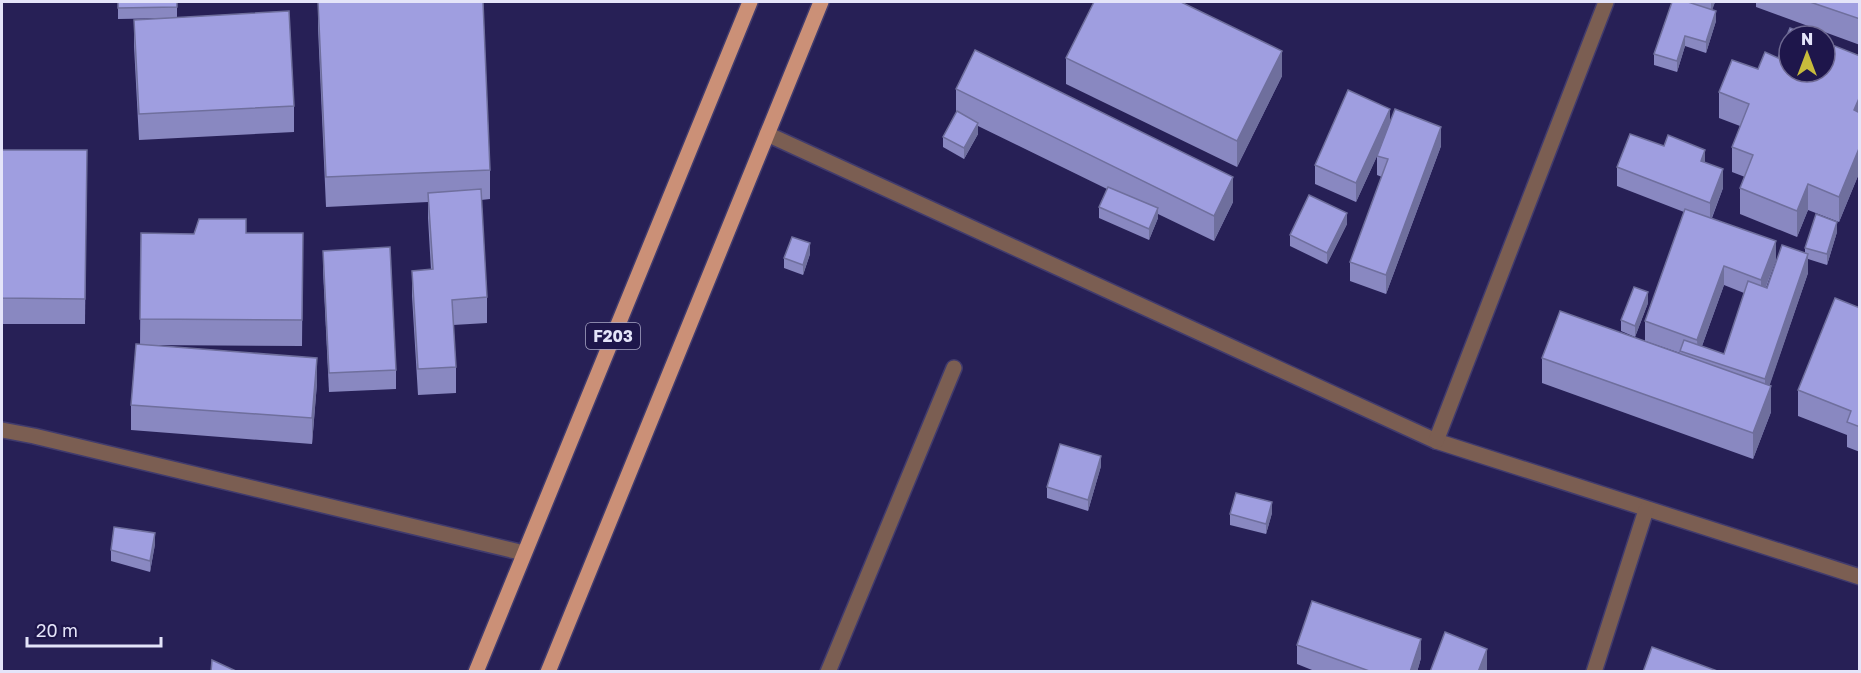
<svg xmlns="http://www.w3.org/2000/svg" width="1861" height="673" viewBox="0 0 1861 673" font-family="'Golos Text',sans-serif">
<style>
.lines{fill:none;stroke-linecap:round;stroke-linejoin:round}
.minor-casing{stroke:#413b6d;stroke-width:18}
.major-casing{stroke:#413b6d;stroke-width:18}
.minor{stroke:#7b5e52;stroke-width:15}
.major{stroke:#cb9077;stroke-width:15}
.wall{fill:#8988c1;fill-rule:evenodd}
.shaded-wall{fill:#6f6f9d}
.building{fill:#9f9ee0;stroke:#6f6f9d;stroke-width:1.5}
.labels{text-anchor:middle;stroke-width:6;stroke-linejoin:round;paint-order:stroke}
.shield{fill:#1e164b;stroke:#a9a6c5;stroke-width:1.5}
.shield-label{font-size:16px;font-weight:bold;fill:#e4e4f9}
</style>
<rect width="100%" height="100%" fill="#272056"/>
<g class="lines">
<!-- minor casing -->
<g class="minor-casing">
<g id="minor">
<polyline points="767,134 1436,441 1860,577"/>
<polyline points="2,430 34,436 524,553"/>
<polyline points="1436,441 1606,2"/>
<polyline points="828,672 954,368"/>
<polyline points="1594,672 1646,510"/>
</g>
</g>
<!-- major casing -->
<g class="major-casing">
<g id="major">
<polyline points="476,672 750,2"/>
<polyline points="548,672 821,2"/>
</g>
</g>
<!-- minor -->
<use href="#minor" class="minor"/>
<!-- major -->
<use href="#major" class="major"/>
</g>
<!-- wall -->
<g class="wall">
<polygon points="118,2 177,2 177,17 294,106 294,132 139,140 134,46 134,20 174,18 118,19"/>
<polygon points="318,2 490,170 490,199 481,200 487,297 487,323 453,325 456,367 456,393 418,395 412,296 412,271 431,270 428,218 428,202 326,207 318,28"/>
<polygon points="1672,2 1715,2 1712,9 1716,21 1706,53 1685,46 1677,72 1654,65 1654,54"/>
<polygon points="1756,2 1860,2 1860,45 1756,7"/>
<polygon points="1860,56 1860,171 1839,222 1808,210 1797,237 1740,214 1740,188 1745,177 1732,172 1732,147 1740,126 1719,118 1719,92 1778,58"/>
<polygon points="1066,58 1282,76 1237,167 1066,84"/>
<polygon points="956,89 1233,202 1214,241 1158,214 1158,218 1149,240 1099,218 1099,207 1107,189 978,126 978,134 964,159 943,147 943,137 956,114"/>
<polygon points="1390,121 1441,146 1386,294 1350,281 1350,262 1382,177 1377,175 1377,156 1356,202 1315,184 1315,165"/>
<polygon points="2,150 87,150 85,324 2,324"/>
<path d="M1705,162l18,26 -11,30 64,42 -10,28h1l38,-35v-5l32,-16 -10,33 -19,-6v14l-39,113 2,26 -18,47 -211,-76v-25l138,-4v-1l-35,-12v-20l39,-109 -67,-26v-19zM1724,285l20,8 -20,61 -22,-8z"/>
<polygon points="1347,224 1327,264 1290,246 1290,235"/>
<polygon points="141,233 194,234 246,233 303,233 302,346 144,345 317,383 312,444 131,430 131,405 140,345"/>
<polygon points="323,251 396,370 396,389 329,392 323,270"/>
<polygon points="810,254 803,275 784,268 784,258"/>
<polygon points="1648,303 1635,337 1621,331 1621,320"/>
<polygon points="1860,308 1860,452 1847,447 1847,435 1798,416 1798,390"/>
<polygon points="1101,466 1088,511 1047,498 1047,487"/>
<polygon points="1272,513 1266,534 1230,525 1230,514"/>
<polygon points="155,544 150,572 111,561 111,550"/>
<polygon points="1297,645 1421,658 1417,672 1317,672 1297,664"/>
</g>
<!-- shaded-wall -->
<g class="shaded-wall">
<polygon points="1711,2 1715,2 1711,14"/>
<polygon points="1716,11 1716,21 1706,53 1706,42"/>
<polygon points="1685,36 1685,46 1677,72 1677,61"/>
<polygon points="1282,51 1282,76 1237,167 1237,141"/>
<polygon points="1860,96 1860,122 1854,110"/>
<polygon points="1390,109 1390,128 1356,202 1356,183"/>
<polygon points="978,123 978,134 964,159 964,148"/>
<polygon points="1441,127 1441,146 1386,294 1386,275"/>
<polygon points="1860,146 1860,171 1839,222 1839,197"/>
<polygon points="1705,150 1705,169 1701,161"/>
<polygon points="1723,169 1723,188 1710,222 1710,203"/>
<polygon points="1233,177 1233,202 1214,241 1214,216"/>
<polygon points="1808,184 1808,210 1797,237 1797,211"/>
<polygon points="1158,208 1158,218 1149,240 1149,229"/>
<polygon points="1347,213 1347,224 1327,264 1327,253"/>
<polygon points="1837,222 1837,232 1827,265 1827,254"/>
<polygon points="1776,241 1776,260 1761,299 1761,280"/>
<polygon points="810,243 810,254 803,275 803,265"/>
<polygon points="1808,254 1808,273 1765,399 1765,379"/>
<polygon points="1724,266 1724,285 1698,357 1697,340"/>
<polygon points="1648,292 1648,303 1635,337 1635,326"/>
<polygon points="317,358 317,383 312,444 312,418"/>
<polygon points="1771,386 1771,412 1753,459 1753,433"/>
<polygon points="1101,456 1101,466 1088,511 1088,500"/>
<polygon points="1272,502 1272,513 1266,534 1266,524"/>
<polygon points="155,533 155,544 150,572 150,561"/>
<polygon points="1421,639 1421,658 1417,672 1410,672"/>
<polygon points="1487,649 1487,672 1478,672"/>
</g>
<!-- building -->
<g class="building">
<polygon points="118,2 177,2 177,7 118,8"/>
<polygon points="318,2 483,2 490,170 326,177"/>
<polygon points="1094,2 1181,2 1282,51 1237,141 1066,58"/>
<polygon points="1672,2 1688,2 1716,11 1706,42 1685,36 1677,61 1654,54"/>
<polygon points="1810,2 1860,2 1860,19"/>
<polygon points="289,11 294,106 139,114 134,20"/>
<polygon points="1790,28 1810,36 1789,36 1789,72 1825,72 1825,42 1860,56 1860,96 1854,110 1860,113 1860,146 1839,197 1808,184 1797,211 1740,188 1753,155 1732,147 1749,104 1719,92 1732,60 1758,69 1765,52 1778,58"/>
<polygon points="975,50 1233,177 1214,216 956,89"/>
<polygon points="1348,90 1390,109 1356,183 1315,165"/>
<polygon points="1395,109 1441,127 1386,275 1350,262 1388,159 1377,156"/>
<polygon points="957,111 978,123 964,148 943,137"/>
<polygon points="1630,134 1664,146 1668,135 1705,150 1701,161 1723,169 1710,203 1617,167"/>
<polygon points="2,150 87,150 85,299 2,298"/>
<polygon points="1108,187 1158,208 1149,229 1099,207"/>
<polygon points="481,189 487,297 452,300 456,367 418,369 412,271 433,269 428,193"/>
<polygon points="1309,195 1347,213 1327,253 1290,235"/>
<polygon points="1685,209 1776,241 1761,280 1724,266 1697,340 1645,321"/>
<polygon points="1816,214 1837,222 1827,254 1805,248"/>
<polygon points="199,219 246,219 246,233 303,233 302,320 140,319 141,233 194,234"/>
<polygon points="792,237 810,243 803,265 784,258"/>
<polygon points="1782,245 1808,254 1765,379 1680,351 1684,340 1724,354 1748,281 1767,288"/>
<polygon points="390,247 396,370 329,373 323,251"/>
<polygon points="1634,287 1648,292 1635,326 1621,320"/>
<polygon points="1835,298 1860,308 1860,427 1847,422 1851,411 1798,390"/>
<polygon points="1560,311 1771,386 1753,433 1542,358"/>
<polygon points="136,344 317,358 312,418 131,405"/>
<polygon points="1060,444 1101,456 1088,500 1047,487"/>
<polygon points="1236,493 1272,502 1266,524 1230,514"/>
<polygon points="114,527 155,533 150,561 111,550"/>
<polygon points="1312,601 1421,639 1410,672 1372,672 1297,645"/>
<polygon points="1445,632 1487,649 1478,672 1430,672"/>
<polygon points="1652,647 1720,672 1643,672"/>
<polygon points="212,660 238,672 211,672"/>
</g>
<g class="labels">
<!-- shield labels -->
<rect class="shield" x="586" y="323" width="54" height="26" rx="4.5"/>
<g class="shield-label">
<text x="613" y="342">F203</text>
</g>
</g>
<!-- border -->
<rect width="1861" height="673" fill="none" stroke="#e4e4f9" stroke-width="6"/>
<!-- north arrow -->
<g transform="translate(1807 54)"><circle r="28" fill="#1e164b" stroke="#6d6891" stroke-width="1.5"/>
<path d="M0-4.5L10 22L0 15L-10 22Z" fill="#c7bb3c"/>
<text y="-9" font-size="16" font-weight="bold" text-anchor="middle" fill="#e4e4f9">N</text>
</g>
<!-- scale -->
<path d="M27 637v9h134v-9" fill="none" stroke="#e4e4f9" stroke-width="3"/>
<text x="36" y="637" font-size="18" fill="#e4e4f9" stroke="#1e164b" stroke-width="4.5" paint-order="stroke">20 m</text>
</svg>
